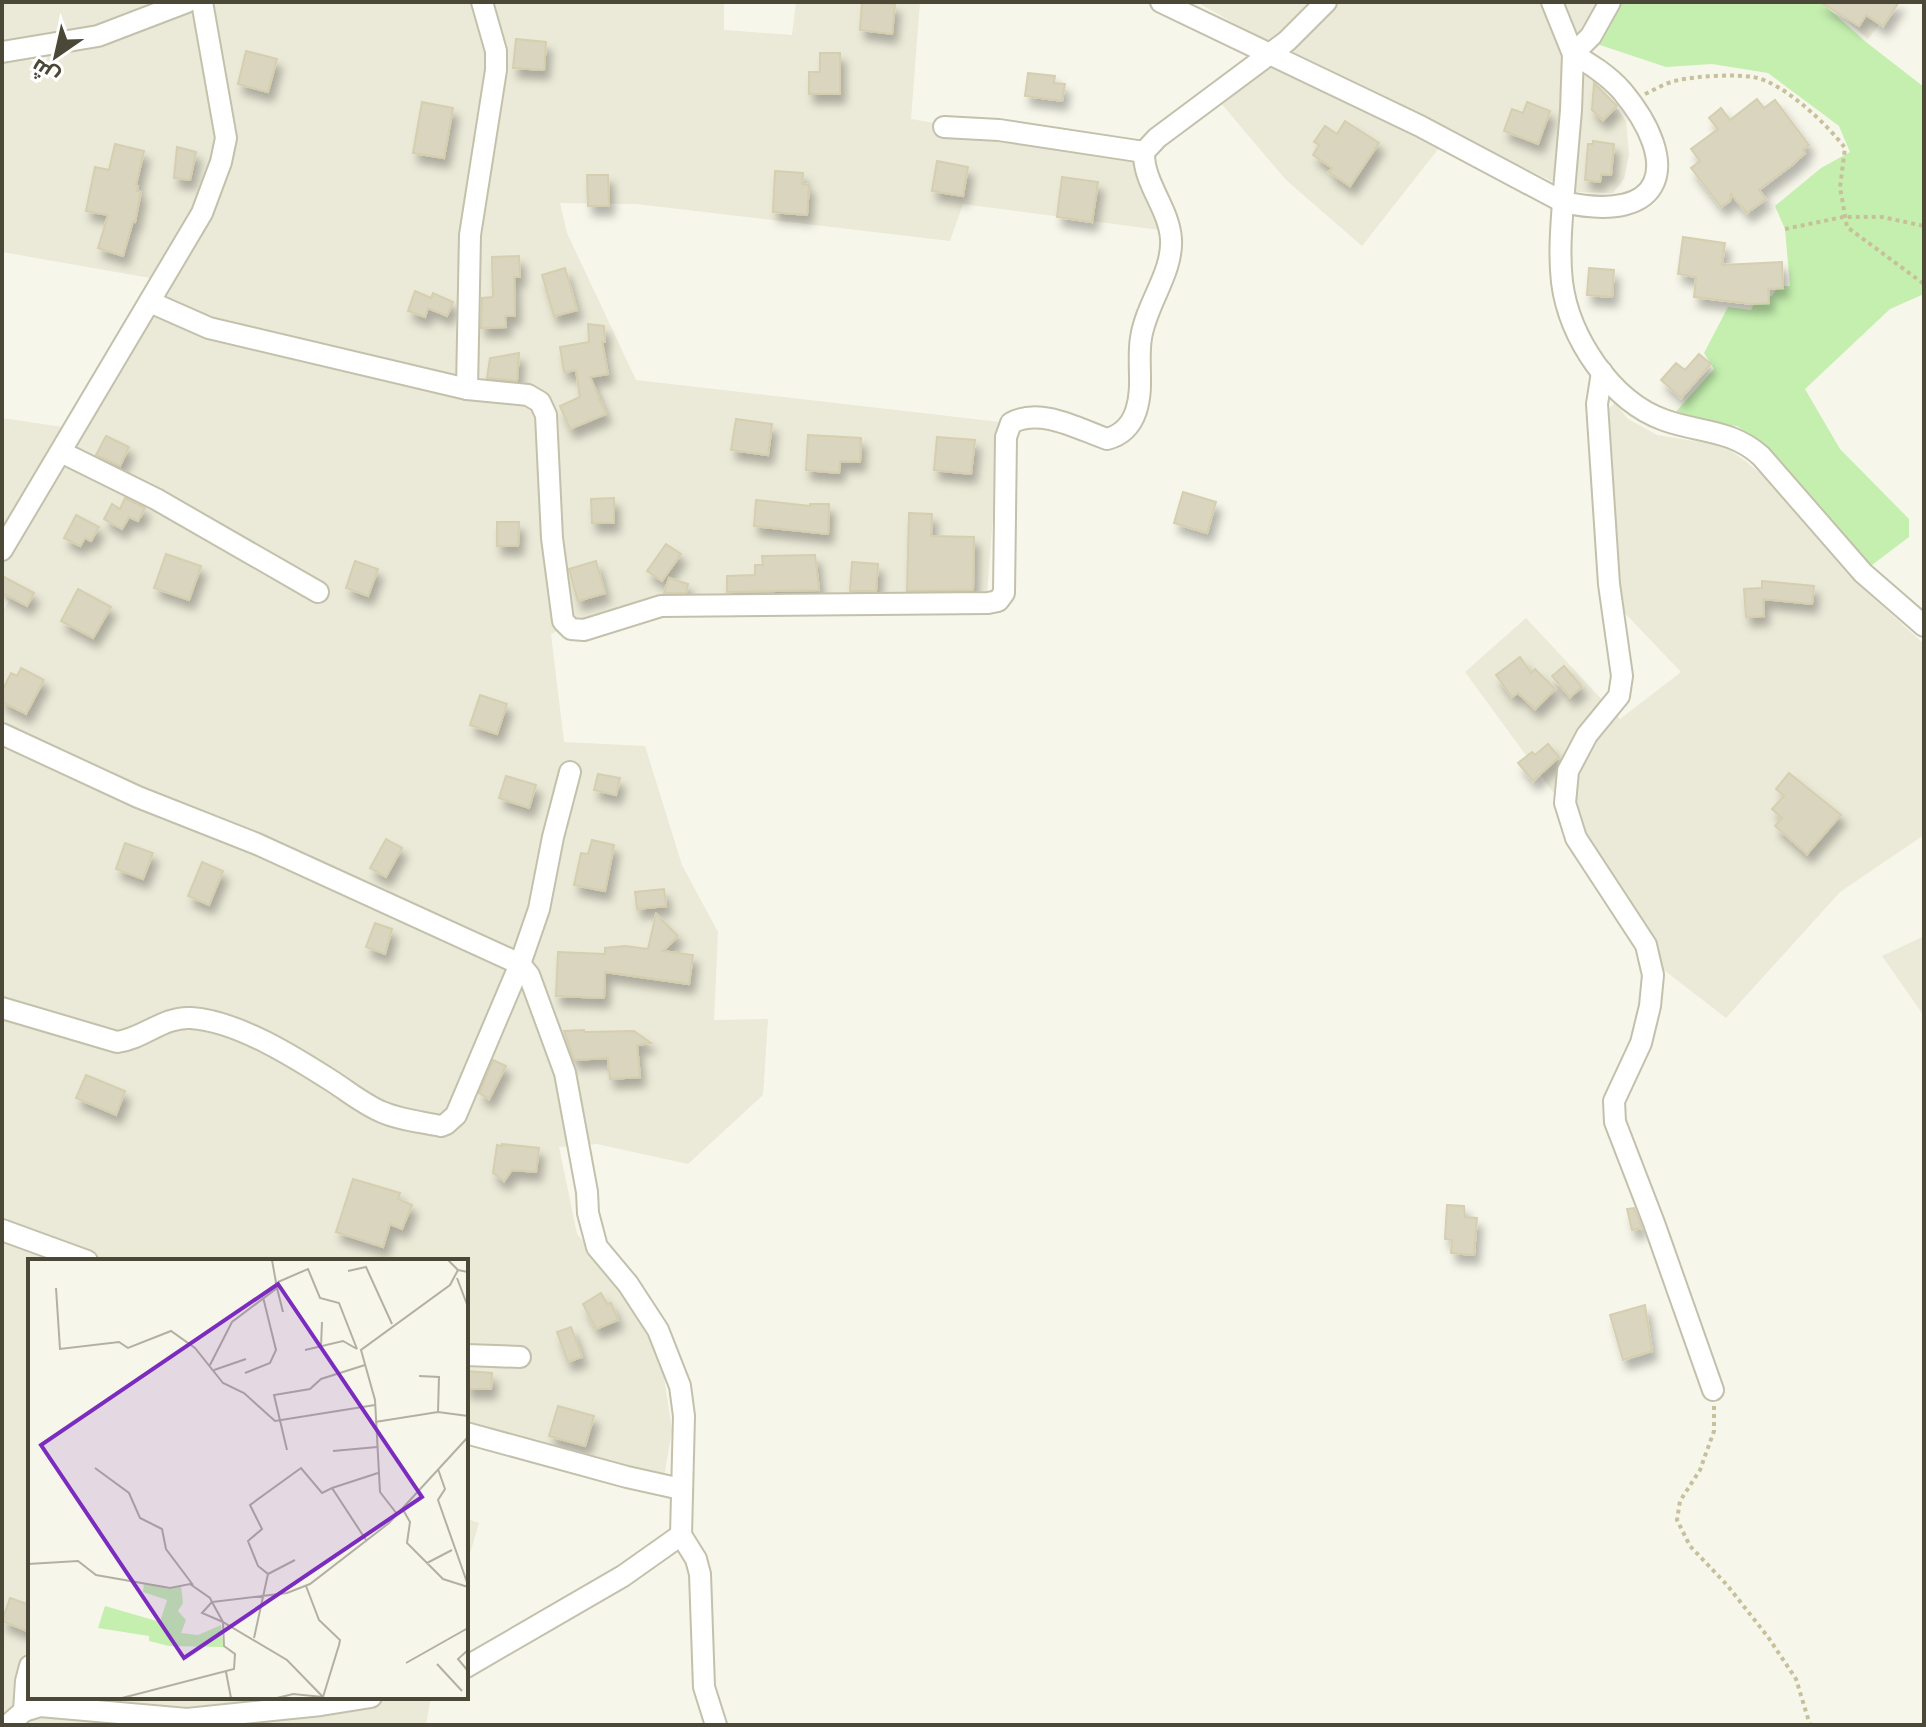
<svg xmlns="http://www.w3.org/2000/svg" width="1926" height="1727" viewBox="0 0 1926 1727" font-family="'Varela Round',Cairo,sans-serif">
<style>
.residential{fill:#ebe9d7}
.green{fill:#c4efaf}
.building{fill:#dad5be;stroke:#d5cfb0;stroke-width:2;filter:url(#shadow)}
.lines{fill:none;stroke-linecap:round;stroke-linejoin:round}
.minor-casing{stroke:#c3c1ab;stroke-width:24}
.path{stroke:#c7c19b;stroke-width:4;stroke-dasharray:4 4;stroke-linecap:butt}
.minor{stroke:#fff;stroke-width:20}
.inset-road{fill:none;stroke:#b3b0a2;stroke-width:2}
.view{fill:#7b2cbf;fill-opacity:0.15;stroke:#7b2cbf;stroke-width:4}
.inset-edge{fill:none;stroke:#4c4837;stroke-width:4}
</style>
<defs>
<filter id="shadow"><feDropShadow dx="5" dy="9" stdDeviation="4" flood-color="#0004"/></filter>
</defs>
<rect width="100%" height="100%" fill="#f7f6ea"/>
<!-- residential -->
<g class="residential">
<polygon points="2,2 724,2 724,30 792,35 796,2 920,2 911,119 1136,158 1160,230 963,204 950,241 636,204 560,203 567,233 636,380 1000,422 987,595 657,595 582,620 551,634 564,742 645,746 682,865 718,932 714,1020 768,1019 763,1095 688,1164 597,1144 559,1147 577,1234 617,1284 651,1336 662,1364 672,1430 664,1477 466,1425 466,1261 30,1261 30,1697 431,1697 426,1725 2,1725 2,612 9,601 2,597 2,418 63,427 150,278 2,252"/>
<polygon points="1197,2 1598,2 1585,26 1601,86 1626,121 1629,155 1624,179 1613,193 1574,192 1496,154 1439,148 1362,246 1286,180 1220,102 1268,43"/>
<polygon points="1827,2 1897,2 1868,39"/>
<polygon points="1615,403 1628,419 1657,435 1724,446 1744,460 1763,476 1849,576 1924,644 1924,835 1840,892 1726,1018 1660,967 1583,833 1465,672 1526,618 1620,719 1681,672 1621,609 1605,412"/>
<polygon points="1924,936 1924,1016 1882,956"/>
<polygon points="466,1518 479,1523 466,1567"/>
</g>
<!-- green -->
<polygon class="green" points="1619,2 1821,2 1866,42 1924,87 1924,294 1890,309 1805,389 1840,449 1909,519 1909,537 1868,568 1754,437 1737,426 1703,423 1673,415 1714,369 1704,353 1728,307 1751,310 1756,299 1772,296 1778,286 1790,286 1785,229 1775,206 1821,168 1850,152 1839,126 1768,73 1712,64 1666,67 1597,44"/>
<!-- building -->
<g class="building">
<polygon points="862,2 895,4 892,34 860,30"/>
<polygon points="1820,2 1899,2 1883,26 1866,15 1859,26"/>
<polygon points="516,39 546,42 544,70 513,68"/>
<polygon points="246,51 277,59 268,92 238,84"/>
<polygon points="820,53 840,53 840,94 809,94 809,72 820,72"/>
<polygon points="1028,73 1055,76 1054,83 1065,84 1062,101 1025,96"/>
<polygon points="1594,83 1617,106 1603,120 1592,110"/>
<polygon points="1757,99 1764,108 1775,100 1809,145 1803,150 1805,153 1792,165 1759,190 1766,199 1747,213 1731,194 1730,201 1721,207 1691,168 1700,161 1691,149 1718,129 1709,118 1721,108 1730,120"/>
<polygon points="422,102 453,108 444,158 413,153"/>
<polygon points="1527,102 1550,111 1538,144 1504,131 1512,109 1523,113"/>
<polygon points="1345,121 1379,143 1350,186 1329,172 1332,168 1313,155 1319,145 1314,142 1325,126 1337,134"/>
<polygon points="1593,141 1614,144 1611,175 1601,174 1600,182 1585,180 1588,144 1593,144"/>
<polygon points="115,144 144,151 136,185 138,186 137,191 141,192 135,222 133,221 123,256 98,248 108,215 86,211 95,167 109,170"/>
<polygon points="177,147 196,152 190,180 174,178"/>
<polygon points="937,161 968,167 963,196 932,191"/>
<polygon points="775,171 803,173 802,184 809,185 807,215 773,212"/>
<polygon points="587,175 608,175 609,206 588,206"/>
<polygon points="1062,177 1098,182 1092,222 1057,217"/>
<polygon points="1683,237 1725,243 1722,265 1782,262 1783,288 1768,289 1769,303 1752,304 1694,297 1696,277 1678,274"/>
<polygon points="519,256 520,277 514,277 515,316 505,316 506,327 481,328 482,298 493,297 492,257"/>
<polygon points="565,268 577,310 554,316 542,275"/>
<polygon points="1589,268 1614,270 1612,297 1587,295"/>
<polygon points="415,291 431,298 433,293 453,302 447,316 428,308 425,317 408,311"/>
<polygon points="588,324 604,326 605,342 602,342 608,374 590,377 606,414 570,429 560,406 580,397 576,370 564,372 560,347 589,342"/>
<polygon points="519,353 517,381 487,378 490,358"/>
<polygon points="1699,354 1711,364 1681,398 1661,380 1676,363 1685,370"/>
<polygon points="736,419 772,424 768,455 731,450"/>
<polygon points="808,435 861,438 860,462 840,461 839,473 806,470"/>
<polygon points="106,436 129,447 120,466 96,455"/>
<polygon points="937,437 975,440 971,474 934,470"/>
<polygon points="1183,492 1216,502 1207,533 1174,523"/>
<polygon points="125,498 145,508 138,521 129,517 122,529 104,519 112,504 120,509"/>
<polygon points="614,498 614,523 592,523 591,499"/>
<polygon points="756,500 810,506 810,504 829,504 828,534 754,526"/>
<polygon points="909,513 932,514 931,536 974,537 973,590 907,591"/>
<polygon points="76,515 99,527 91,541 85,538 80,546 64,538"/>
<polygon points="497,522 519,522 518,546 497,546"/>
<polygon points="666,544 681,554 662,581 647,571"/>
<polygon points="166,554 201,566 189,600 154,588"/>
<polygon points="815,555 819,590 727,592 727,576 755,575 755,565 763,565 762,556"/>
<polygon points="355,561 378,569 368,596 346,588"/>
<polygon points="596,561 605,593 578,601 569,569"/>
<polygon points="852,562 878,564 876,591 850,591"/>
<polygon points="2,576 34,593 27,606 2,593"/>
<polygon points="669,578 688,584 686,593 664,593"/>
<polygon points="1762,581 1814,586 1812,604 1763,599 1764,616 1746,617 1744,589 1762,588"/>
<polygon points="78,589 111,607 93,638 61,621"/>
<polygon points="1520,657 1531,673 1535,669 1555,689 1535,709 1518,693 1512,697 1496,675"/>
<polygon points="1564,666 1582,687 1570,697 1552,676"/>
<polygon points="21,668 44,680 26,714 2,702 2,691 11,673 17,676"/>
<polygon points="480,695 507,704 497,734 470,725"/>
<polygon points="1548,744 1559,757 1533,781 1518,763 1532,752 1535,755"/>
<polygon points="1789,773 1841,815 1807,854 1775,826 1782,818 1772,809 1784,796 1776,789"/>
<polygon points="598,774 620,778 616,795 594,790"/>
<polygon points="506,776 536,785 529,808 499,798"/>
<polygon points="386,839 402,848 386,877 370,868"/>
<polygon points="592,840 614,845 605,891 574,885 581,853 588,854"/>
<polygon points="125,843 153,853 143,879 116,869"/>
<polygon points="202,862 223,871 209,905 188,896"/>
<polygon points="664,889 666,906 637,909 635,892"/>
<polygon points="656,914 678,936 663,951 693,955 689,984 605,972 604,998 556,996 558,952 605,954 605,948 625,946 648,949"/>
<polygon points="375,923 392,929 385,954 366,947"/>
<polygon points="584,1030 585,1032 634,1031 651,1043 637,1045 640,1077 610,1079 608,1058 574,1060 564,1031"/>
<polygon points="493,1060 506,1066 489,1099 479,1093"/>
<polygon points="86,1075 125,1091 116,1115 76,1098"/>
<polygon points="502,1144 539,1148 536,1172 512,1170 504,1181 493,1173 497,1145 502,1146"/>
<polygon points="353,1179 400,1193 398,1199 412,1205 402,1229 390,1224 383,1247 336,1232"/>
<polygon points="1447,1205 1464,1206 1465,1217 1477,1218 1474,1255 1451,1253 1452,1240 1445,1239"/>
<polygon points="1634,1208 1642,1228 1632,1230 1627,1209"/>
<polygon points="601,1293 607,1304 611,1303 618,1320 596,1329 583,1304"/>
<polygon points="1645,1305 1652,1351 1623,1360 1610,1315"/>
<polygon points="571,1327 582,1357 568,1362 557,1332"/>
<polygon points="466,1371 492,1373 491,1389 466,1389"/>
<polygon points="558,1406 594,1416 585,1446 549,1436"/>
<polygon points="10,1598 30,1605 30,1632 2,1621"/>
</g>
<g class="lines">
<!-- minor casing -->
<g class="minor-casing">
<g id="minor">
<path d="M482,2l14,49v19l-26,165 -3,154 61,6 12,7 6,13 6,123 11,83 8,8 13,1 77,-24 327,-3 10,-2 6,-8 2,-156 5,-14c30,-16 67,6 96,16 15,-4 24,-13 29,-28 8,-24 1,-49 5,-73 5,-34 32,-65 30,-99 -2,-31 -28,-56 -27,-87l13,-14 130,-97 39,-39"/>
<polyline points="1161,2 1420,126 1563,202 1571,110 1573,54 1552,2"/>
<path d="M1610,2l-19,34 -18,18c17,10 35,21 49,37 60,72 45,134 -59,111 -2,27 -4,54 -1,80 7,55 49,119 102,138 36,13 67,9 97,36l102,117 61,53"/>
<polyline points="2,52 98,36 187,2"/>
<polyline points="944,127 999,130 1144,152"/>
<polyline points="150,302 209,328 467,389"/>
<polyline points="1602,372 1597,404 1609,584 1622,676 1619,696 1587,735 1568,771 1565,803 1576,838 1646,945 1653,975 1650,1006 1641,1043 1614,1101 1615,1122 1654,1223 1713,1390"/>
<polyline points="61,452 156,499 318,592"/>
<polyline points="2,550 202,213 221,162 226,138 202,2"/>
<polyline points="2,734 138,797 257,844 520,964 529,975 565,1073 587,1192 588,1213 597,1247 628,1284 658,1330 680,1386 684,1416 681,1535 696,1559 700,1574 704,1687 716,1725"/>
<path d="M2,1008l115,34c26,-3 47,-26 74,-24 47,3 105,40 144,65 15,10 30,22 47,29 18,8 40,10 59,14l5,-2 10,-9 64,-151 19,-55 14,-72 17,-65"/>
<polyline points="2,1230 87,1261"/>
<polyline points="466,1355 520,1357"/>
<polyline points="466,1433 627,1477 681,1489"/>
<polyline points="466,1667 623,1576 681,1535"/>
<polyline points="24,1711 26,1681 30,1666"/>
<polyline points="8,1725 24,1711 40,1706 187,1719 321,1705 371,1697"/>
</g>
</g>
<!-- path -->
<g class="path">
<path d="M1645,94c11,-5 22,-12 34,-14 19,-4 55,-6 74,-3 30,5 74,47 92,71l-5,39 7,40 77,57"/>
<polyline points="1785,229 1843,217 1882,217 1924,226"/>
<polyline points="1714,1406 1714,1431 1700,1470 1680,1501 1677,1520 1690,1546 1727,1585 1768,1637 1796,1679 1810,1725"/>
</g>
<!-- minor -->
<use href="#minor" class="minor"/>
</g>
<!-- overview -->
<g transform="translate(28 1259)">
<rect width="440" height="440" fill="#f7f6ea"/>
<path d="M116,324l25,6 12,-4 2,18 -5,8 8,9 -5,13 17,2 23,-10 2,22 -54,-1 -20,-5v-5l-51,-8 7,-22 55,16 7,-22 -24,-8z" fill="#c4efaf"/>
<path class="inset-road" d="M420,1l10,10 10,2M320,12l18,-4 26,57M429,19l11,29M250,23l30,-13 12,29 19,5 18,46M28,29l4,61 59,-7 9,6 43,-17 24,17 28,35 21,10 31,28 100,-16M249,29l6,24M293,87l1,-24M277,91l38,-9 14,8M182,106l22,-43 45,-34 -5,-28M186,111l32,-11M217,114l25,-10 6,-13 -13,-53M391,117l20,1 -1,35M347,163l63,-10 30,4M259,191l-13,-55 36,-6 11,-10 44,-14M305,192l44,-4M67,209l34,25 11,25 22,11 4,20 27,36M410,210l7,20 -7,11 30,85M304,229l46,-15M374,249l8,14 -3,21 36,36 25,8M369,255l-17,-22 -5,-92 -14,-50 89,-65 8,-15M399,304l25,-13M0,305l50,-3 18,14 74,13 20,-4 20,14 2,4 -10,11 21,9 1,24 11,8 -1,15 -112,29M240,315l27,-14M226,379l14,-64 -10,-8 -10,-25 14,-12 -12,-24 51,-37 21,25 10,-5 34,52M440,391l-10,9 10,12M378,404l62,-35M409,405l25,27M198,413l5,26M249,439l16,-4 30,3 16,-52 1,-5 -21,-20 -13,-34M296,439l-37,-38 -64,-38 -11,-20 75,-9 23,-9 79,-61 79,-86"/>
<path class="view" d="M250,25l144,213 -238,161 -143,-213z"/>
<rect width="440" height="440" class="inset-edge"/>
</g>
<!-- border -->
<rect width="1926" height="1727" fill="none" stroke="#4c4837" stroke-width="8"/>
<!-- north arrow -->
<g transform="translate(56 56) rotate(214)" stroke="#ffffff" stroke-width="6" paint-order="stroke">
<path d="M0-6L14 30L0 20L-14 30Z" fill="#4c4837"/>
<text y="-12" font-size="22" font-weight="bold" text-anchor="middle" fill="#4c4837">ش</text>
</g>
</svg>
